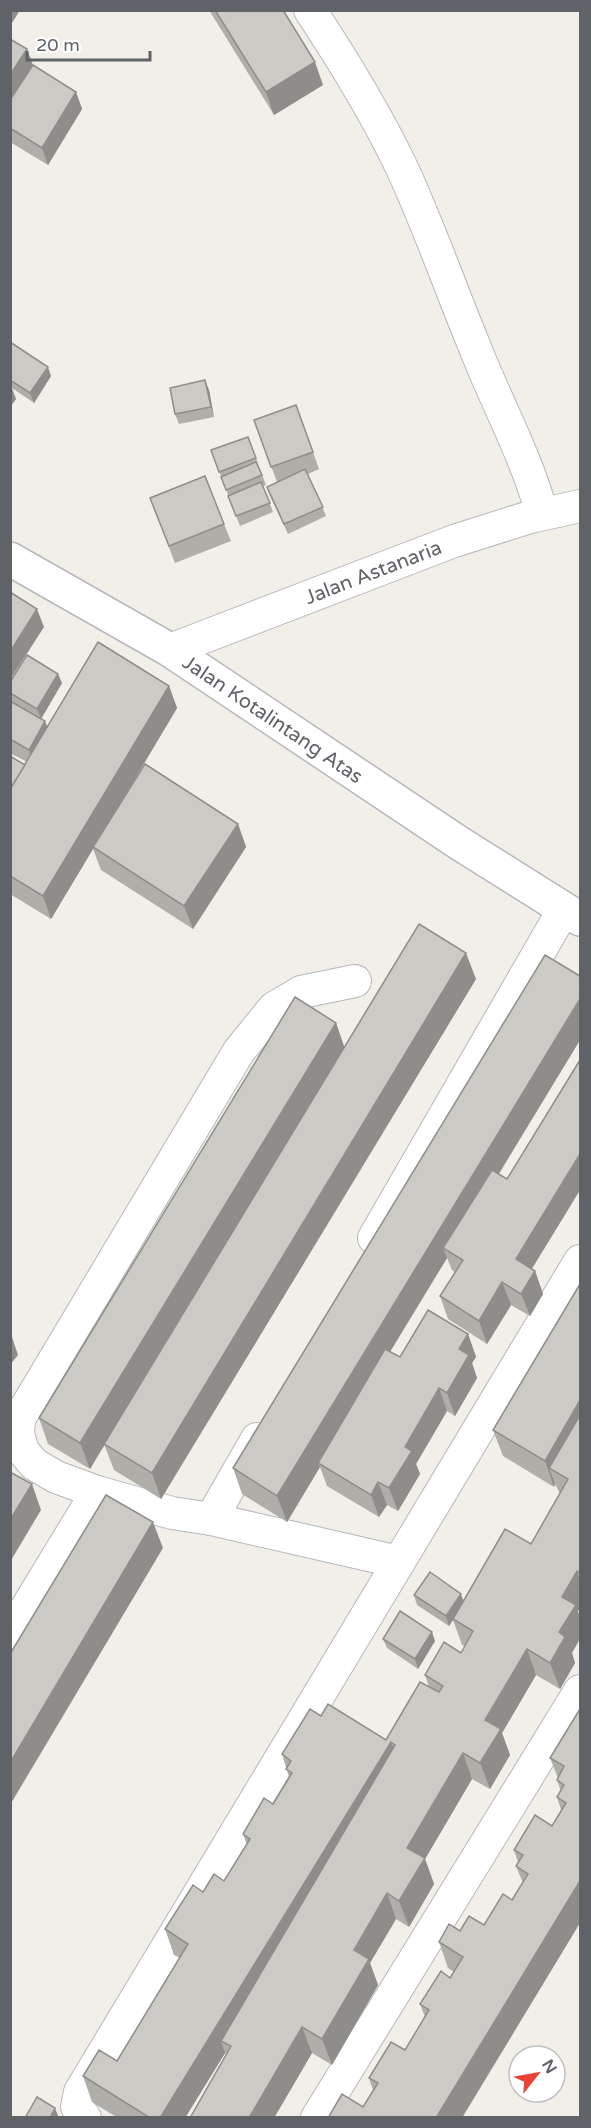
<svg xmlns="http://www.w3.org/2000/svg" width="591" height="2128" viewBox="0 0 591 2128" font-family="'Varela Round',sans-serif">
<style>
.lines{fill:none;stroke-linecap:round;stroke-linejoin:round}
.minor-casing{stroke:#b5b8bc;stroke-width:34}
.tertiary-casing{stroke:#b5b8bc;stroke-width:36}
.minor{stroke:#fff;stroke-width:32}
.tertiary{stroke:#fff;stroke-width:33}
.wall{fill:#afaea9}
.shaded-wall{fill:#8f8d8a}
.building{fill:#cccac5;stroke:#8f8d8a;stroke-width:1.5}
.labels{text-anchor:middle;stroke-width:4.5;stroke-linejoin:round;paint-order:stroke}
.street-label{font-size:20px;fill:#5f6368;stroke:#fff}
</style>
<rect width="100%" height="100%" fill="#f1efe8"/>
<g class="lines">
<!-- minor casing -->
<g class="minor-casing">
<g id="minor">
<path d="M310,10c33,50 64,100 90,154 28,59 49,121 74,181 22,57 52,110 68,169"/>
<polyline points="170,650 454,541 530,517 580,506"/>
<polyline points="355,981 301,992 274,1008 239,1051 19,1419 18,1434 23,1451 34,1464 56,1477 97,1492 172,1513 211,1519 399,1562"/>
<polyline points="374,1238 564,909"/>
<polyline points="211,1519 257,1439"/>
<polyline points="10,1635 97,1492"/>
<polyline points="85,2118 77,2107 80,2092 580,1261"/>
<polyline points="317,2118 580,1691"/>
</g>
</g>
<!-- tertiary casing -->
<g class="tertiary-casing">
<polyline id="tertiary" points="10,559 170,650 459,843 580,919"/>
</g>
<!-- minor -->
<use href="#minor" class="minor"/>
<!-- tertiary -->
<use href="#tertiary" class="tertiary"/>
</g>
<!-- wall -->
<g class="wall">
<polygon points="209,10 283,10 323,85 274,115"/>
<polygon points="10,39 27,49 33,65 76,92 82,109 48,165 10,142"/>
<polygon points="10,342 51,376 34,403 12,388 16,399 10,407"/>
<polygon points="209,390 214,417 179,424 175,414"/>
<polygon points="296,405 319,469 308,474 326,516 288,534 270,496 267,487 277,482 254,420"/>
<polygon points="248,437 266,485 263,486 273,512 240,526 211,450"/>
<polygon points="150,498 224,524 231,541 175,563"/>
<polygon points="10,682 62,683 41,719 48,727 169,686 177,708 123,798 238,824 246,847 193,929 101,870 93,849 51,919 10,894 10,756 25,765 27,762 10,753 10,701 28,711 10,701"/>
<polygon points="580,976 580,1040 499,1174 507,1179 580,1060 580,1190 532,1269 535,1271 543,1294 530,1316 511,1305 487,1344 448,1319 440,1296 455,1272 452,1270 447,1258 390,1352 400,1357 468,1334 476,1357 472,1363 477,1378 455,1416 447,1411 416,1464 420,1474 398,1511 387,1505 379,1517 327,1486 320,1467 287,1522 242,1494 233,1468"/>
<polygon points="476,979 161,1499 114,1470 104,1444 90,1469 48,1444 39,1418 336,1023 344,1047"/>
<polygon points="580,1284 580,1608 578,1611 572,1653 575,1663 560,1689 536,1675 502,1733 510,1755 490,1789 472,1779 425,1859 434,1884 409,1927 396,1919 370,1963 378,1985 332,2065 312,2053 274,2118 190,2118 226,2055 225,2053 185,2118 118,2118 92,2102 83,2076 117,2061 180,1958 174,1955 165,1929 203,1892 224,1881 247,1845 243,1834 273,1804 289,1777 282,1754 321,1716 386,1740 429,1687 425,1675 461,1653 465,1646 462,1645 453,1620 449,1626 417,1605 414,1595 463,1600 531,1544 560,1494 555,1484 554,1487 503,1456 493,1430"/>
<polygon points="383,1639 435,1641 418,1669 387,1648"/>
<polygon points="580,1709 580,1923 363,2107 373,2090 369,2078 405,2050 425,2017 420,2004 450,1978 454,1972 448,1968 439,1942 460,1931 484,1925 512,1900 523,1883 516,1866 518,1862 514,1850 552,1826 561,1810 557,1797 561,1791 557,1780 558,1778 550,1758"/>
</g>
<!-- shaded-wall -->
<g class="shaded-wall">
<polygon points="10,10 20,10 12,23 10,19"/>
<polygon points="27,49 35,72 10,111 10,75"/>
<polygon points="315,62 323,85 274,115 266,92"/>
<polygon points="76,92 82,109 48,165 42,148"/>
<polygon points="48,367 51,376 34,403 30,393"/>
<polygon points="205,380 209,390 214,417 211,407"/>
<polygon points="10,384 16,399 10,407"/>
<polygon points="37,609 44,627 10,680 10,652"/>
<polygon points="58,674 62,683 41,719 37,709"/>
<polygon points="169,686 177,708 94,848 93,847 93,849 51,919 43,896"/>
<polygon points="45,721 52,739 35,767 29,750"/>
<polygon points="238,824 246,847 193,929 184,906"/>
<polygon points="466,953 476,979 161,1499 152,1473"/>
<polygon points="580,999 580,1040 451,1252 443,1248 447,1258 321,1465 318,1463 320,1467 287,1522 277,1496"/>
<polygon points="336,1023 345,1049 90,1469 80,1443"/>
<polygon points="580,1154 580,1190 524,1281 516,1259"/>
<polygon points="535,1271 543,1294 530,1316 521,1294"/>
<polygon points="502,1282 511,1305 487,1344 479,1321"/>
<polygon points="468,1334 476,1357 472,1363 477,1378 455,1416 447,1393 459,1349"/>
<polygon points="12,1337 18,1355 10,1365 10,1339"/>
<polygon points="439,1388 447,1411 416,1464 420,1474 398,1511 389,1488 405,1447"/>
<polygon points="580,1400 580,1442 549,1468 555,1484 554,1487 545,1461"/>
<polygon points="378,1482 387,1505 379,1517 371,1495"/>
<polygon points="32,1484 41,1510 10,1562 10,1520"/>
<polygon points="153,1522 163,1548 10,1805 10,1763"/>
<polygon points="577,1571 580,1580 580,1608 578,1611 580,1617 580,1639 572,1653 575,1663 560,1689 550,1663 559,1632 562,1597"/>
<polygon points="461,1594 464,1603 449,1626 446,1616"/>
<polygon points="432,1632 435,1641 418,1669 415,1659"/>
<polygon points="527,1649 536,1675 502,1733 510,1755 490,1789 480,1763 485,1720"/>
<polygon points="391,1742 401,1768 221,2041 225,2053 185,2118 160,2118"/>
<polygon points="463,1753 472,1779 425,1859 434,1884 409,1927 399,1901 407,1848"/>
<polygon points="580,1881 580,1923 462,2118 436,2118"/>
<polygon points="387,1893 396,1919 370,1963 378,1985 332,2065 322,2039 354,1950"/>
<polygon points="302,2027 312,2053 274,2118 249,2118"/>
<polygon points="55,2108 59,2118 50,2118"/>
</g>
<!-- building -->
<g class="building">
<polygon points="215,10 283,10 315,62 266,92"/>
<polygon points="10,39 27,49 10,75"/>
<polygon points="33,65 76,92 42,148 10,128 10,100"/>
<polygon points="10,342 48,367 30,393 10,380"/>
<polygon points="205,380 211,407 175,414 170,388"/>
<polygon points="296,405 313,452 271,467 254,420"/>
<polygon points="248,437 256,458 219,472 211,450"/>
<polygon points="256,462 262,475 226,490 221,477"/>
<polygon points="305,469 323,507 284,524 267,487"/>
<polygon points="205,476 224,524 169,546 150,498"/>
<polygon points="261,482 270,503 236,516 228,496"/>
<polygon points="10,592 37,609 10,652"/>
<polygon points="98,642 169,686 43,896 10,876 10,789"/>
<polygon points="27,655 58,674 37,709 10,693 10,682"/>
<polygon points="10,701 45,721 29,750 10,739"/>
<polygon points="10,756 25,765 12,786 10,785"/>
<polygon points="145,764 238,824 184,906 93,847"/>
<polygon points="419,924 466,953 152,1473 104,1444"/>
<polygon points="545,955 580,976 580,999 277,1496 233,1468"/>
<polygon points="295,997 336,1023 80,1443 39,1418"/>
<polygon points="580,1060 580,1154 516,1259 535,1271 521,1294 502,1282 479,1321 440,1296 463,1260 443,1248 492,1170 507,1179"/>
<polygon points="580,1284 580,1400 545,1461 493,1430"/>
<polygon points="428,1310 468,1334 459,1349 469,1355 447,1393 439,1388 405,1447 412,1451 389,1488 378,1482 371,1495 318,1463 385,1349 400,1357"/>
<polygon points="580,1415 580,1573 577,1571 562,1597 576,1605 559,1632 565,1637 550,1663 527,1649 485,1720 501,1729 480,1763 463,1753 407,1848 425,1858 399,1901 387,1893 354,1950 369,1959 322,2039 302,2027 249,2118 190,2118 231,2046 221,2041 395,1745 391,1742 160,2118 150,2118 83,2076 99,2050 117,2061 188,1944 165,1929 193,1885 203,1892 214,1874 224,1881 250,1839 243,1834 264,1798 273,1804 292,1773 286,1769 291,1761 282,1754 310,1709 321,1716 328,1704 386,1740 420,1682 439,1692 443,1686 425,1675 444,1642 461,1653 473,1631 453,1619 505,1529 531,1544 568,1479 549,1468"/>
<polygon points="10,1472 32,1484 10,1520"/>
<polygon points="106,1495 153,1522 10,1763 10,1654"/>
<polygon points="430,1572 461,1594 446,1616 414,1595"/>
<polygon points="400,1611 432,1632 415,1659 383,1639"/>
<polygon points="580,1709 580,1881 436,2118 328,2118 342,2094 363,2107 378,2083 369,2078 391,2042 405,2050 429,2010 420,2004 441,1971 450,1978 463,1957 439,1942 449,1924 460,1931 469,1916 484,1925 503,1894 512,1900 528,1874 516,1866 523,1855 514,1850 535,1815 552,1826 566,1803 557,1797 564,1785 557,1780 564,1766 550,1758"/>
<polygon points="37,2097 55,2108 50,2118 25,2118"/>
</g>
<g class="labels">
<!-- street labels -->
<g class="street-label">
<text transform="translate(373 572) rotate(-21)" y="7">Jalan Astanaria</text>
<text transform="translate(273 719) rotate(34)" y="7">Jalan Kotalintang Atas</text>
</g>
</g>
<!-- border -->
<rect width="591" height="2128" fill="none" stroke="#5f6368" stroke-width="24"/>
<!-- north arrow -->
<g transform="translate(537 2074) rotate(59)"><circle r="28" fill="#ffffff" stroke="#bfc1c3" stroke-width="1.5"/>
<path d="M0-4.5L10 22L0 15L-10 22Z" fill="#ea4335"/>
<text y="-9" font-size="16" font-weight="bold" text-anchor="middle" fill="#5f6368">N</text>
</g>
<!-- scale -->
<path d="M27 51v9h123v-9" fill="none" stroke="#5f6368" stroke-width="3"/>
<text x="36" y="51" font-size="18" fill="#5f6368" stroke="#ffffff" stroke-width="4.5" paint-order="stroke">20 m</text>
</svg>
